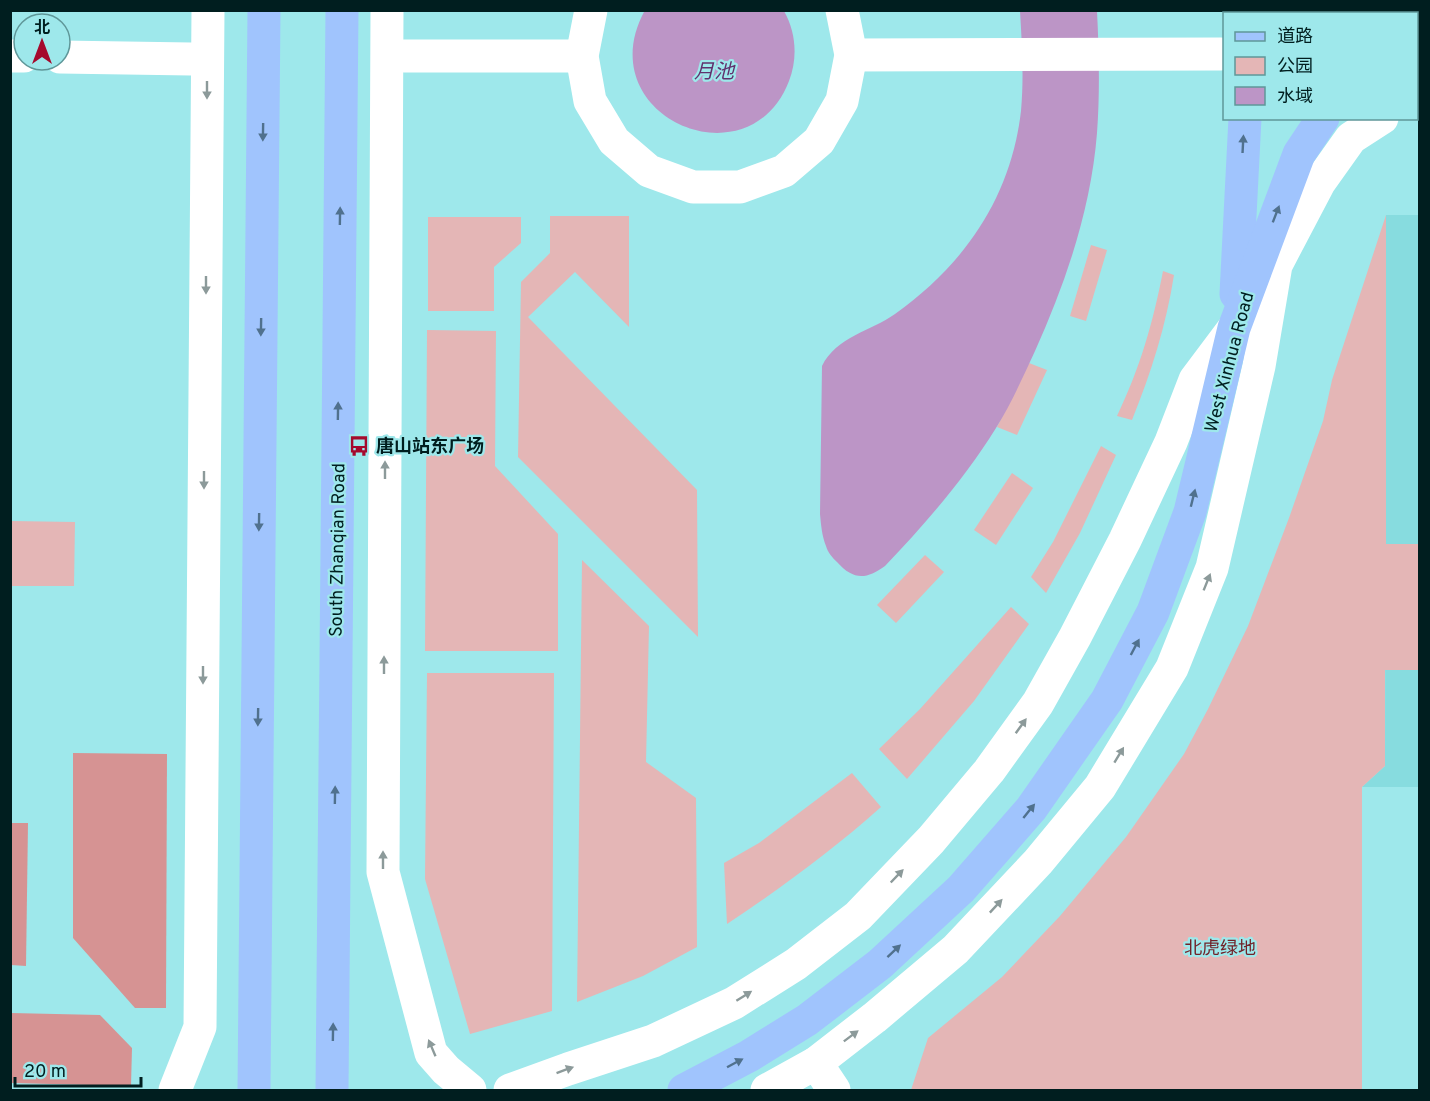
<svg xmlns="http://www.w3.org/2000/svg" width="1430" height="1101" viewBox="0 0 1430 1101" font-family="Overpass,'Noto Sans SC',sans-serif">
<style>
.built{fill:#87dcdf}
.green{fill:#e4b6b6}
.forest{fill:#d69393}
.water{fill:#bc95c6}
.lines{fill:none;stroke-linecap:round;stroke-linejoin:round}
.street{stroke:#fff;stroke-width:33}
.primary{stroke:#a0c4fd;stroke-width:33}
.oneway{fill:#8c9a9a}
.oneway2{fill:#50718e}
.labels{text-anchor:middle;stroke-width:4.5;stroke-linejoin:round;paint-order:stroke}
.street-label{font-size:18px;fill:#001e1f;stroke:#9ee8eb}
.poi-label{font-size:18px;font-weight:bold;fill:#001e1f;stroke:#9ee8eb;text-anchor:start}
.park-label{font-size:18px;fill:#712229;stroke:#9ee8eb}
.water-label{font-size:20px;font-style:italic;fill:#61316d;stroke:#9ee8eb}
</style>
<rect width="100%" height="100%" fill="#9ee8eb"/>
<!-- built -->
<polygon class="built" points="1386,215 1419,215 1419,787 1362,787 1385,766"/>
<!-- green -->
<g class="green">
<polygon points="1386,215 1386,544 1419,544 1420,670 1385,670 1385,766 1362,787 1362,1090 911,1090 928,1038 1002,977 1060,916 1126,837 1184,754 1208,709 1248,626 1289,518 1323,421 1332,380"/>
<polygon points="550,216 629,216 629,327 575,272 528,317 697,490 698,637 518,457 521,282 550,253"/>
<polygon points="428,217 521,217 521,243 494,267 494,311 428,311"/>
<polygon points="1091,245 1107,250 1086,321 1070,316"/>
<path d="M1163,271l11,4c-8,51 -23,98 -42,145l-15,-4c23,-48 36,-93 46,-145z"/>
<polygon points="427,330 496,331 495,466 558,534 558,651 425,651"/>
<polygon points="1029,363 1047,370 1017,435 997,427"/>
<polygon points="1101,446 1116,455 1080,533 1046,593 1031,577 1053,542"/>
<polygon points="1012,473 1033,488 996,545 974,530"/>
<polygon points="11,521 75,522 74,586 11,586"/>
<polygon points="925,555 944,572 896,623 877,605"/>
<polygon points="582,560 649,626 646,762 696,798 697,947 643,976 577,1002"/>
<polygon points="1011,607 1029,624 974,701 907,779 879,749 920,709"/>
<polygon points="427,673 554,673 552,1011 470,1034 425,879"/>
<path d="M852,773l29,34c-48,43 -100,81 -154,117l-3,-61 35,-20z"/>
</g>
<!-- forest -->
<g class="forest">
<polygon points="73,753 167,754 166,1008 135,1008 73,938"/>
<polygon points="11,823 28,823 26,966 11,965"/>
<polygon points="11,1013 100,1015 132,1048 131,1086 11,1083"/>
</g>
<!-- water -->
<g class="water">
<path d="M645,10l139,1c12,21 14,47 5,70 -40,105 -202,35 -144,-71z"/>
<path d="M1020,11h77c2,40 3,82 0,122 -6,76 -31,149 -62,218 -12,26 -24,53 -39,77 -31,50 -70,95 -111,138 -19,14 -32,14 -48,-4 -5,-5 -9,-9 -11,-16 -4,-10 -5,-21 -6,-32l2,-148c14,-29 49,-35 73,-52 70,-50 116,-117 126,-203 3,-33 1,-67 -1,-100z"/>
</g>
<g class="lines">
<!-- street -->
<g class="street">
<polyline points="387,10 383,872 431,1053 446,1070 470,1090"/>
<polyline points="591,10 582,56 590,101 614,141 649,171 693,187 740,187 784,171 819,141 842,101 851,55 842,10"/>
<polyline points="851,55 1221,54"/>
<polyline points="10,56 24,56"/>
<polyline points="404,56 582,56"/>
<polyline points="60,57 191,59"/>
<polyline points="1416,97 1420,96"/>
<polyline points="816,1063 834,1090"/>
<polyline points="175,1090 200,1027 208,10"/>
<polyline points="510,1090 568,1069 653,1041 734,1003 796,964 858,916 931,840 989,771 1038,703 1075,637 1125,540 1171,442 1195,380 1234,328"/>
<polyline points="767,1090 816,1063 874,1018 956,949 1038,862 1100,787 1172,668 1212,568 1259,366 1276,265 1319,183 1351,138 1382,118"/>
</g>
<!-- primary -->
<g class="primary">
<polyline points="1369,10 1373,14"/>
<polyline points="1246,14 1246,10"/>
<polyline points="1416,25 1420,26"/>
<polyline points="1416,73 1420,72"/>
<polyline points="1236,294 1245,118"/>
<polyline points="254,1090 264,10"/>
<polyline points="332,1090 342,10"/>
<polyline points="684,1090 749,1056 807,1020 880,964 961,889 1031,809 1107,700 1153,612 1190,512 1234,328 1299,154 1323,118"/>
</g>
</g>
<!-- one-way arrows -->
<defs><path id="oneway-solid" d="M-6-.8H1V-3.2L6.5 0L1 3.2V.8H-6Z" transform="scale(1.5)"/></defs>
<g class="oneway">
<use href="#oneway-solid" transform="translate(207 90) rotate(90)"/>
<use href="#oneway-solid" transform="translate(206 285) rotate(90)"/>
<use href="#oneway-solid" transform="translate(385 470) rotate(-90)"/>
<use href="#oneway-solid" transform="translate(204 480) rotate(90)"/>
<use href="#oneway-solid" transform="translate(1207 582) rotate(-68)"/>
<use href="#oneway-solid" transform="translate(384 665) rotate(-90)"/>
<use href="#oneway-solid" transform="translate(203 675) rotate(90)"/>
<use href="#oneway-solid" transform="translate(1021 726) rotate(-54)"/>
<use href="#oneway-solid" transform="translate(1119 755) rotate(-59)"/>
<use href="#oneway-solid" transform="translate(383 860) rotate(-90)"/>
<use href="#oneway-solid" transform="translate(897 876) rotate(-46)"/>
<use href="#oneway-solid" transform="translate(996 906) rotate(-47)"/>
<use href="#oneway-solid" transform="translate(744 996) rotate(-32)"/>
<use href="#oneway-solid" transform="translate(851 1036) rotate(-37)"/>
<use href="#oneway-solid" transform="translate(432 1048) rotate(-113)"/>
<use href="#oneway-solid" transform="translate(565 1070) rotate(-20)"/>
</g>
<g class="oneway2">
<use href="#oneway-solid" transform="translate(263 132) rotate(91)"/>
<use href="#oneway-solid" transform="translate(1243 144) rotate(-87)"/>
<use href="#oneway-solid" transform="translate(1276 214) rotate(-69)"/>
<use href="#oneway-solid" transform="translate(340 216) rotate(-89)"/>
<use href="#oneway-solid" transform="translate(261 327) rotate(91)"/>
<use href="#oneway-solid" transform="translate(338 411) rotate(-89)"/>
<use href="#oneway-solid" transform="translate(1193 498) rotate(-76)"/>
<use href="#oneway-solid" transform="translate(259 522) rotate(91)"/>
<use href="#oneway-solid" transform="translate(1135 647) rotate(-62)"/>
<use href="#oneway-solid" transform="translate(258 717) rotate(91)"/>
<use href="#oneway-solid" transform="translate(335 795) rotate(-89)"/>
<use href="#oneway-solid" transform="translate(1029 811) rotate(-51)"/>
<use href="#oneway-solid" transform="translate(894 951) rotate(-43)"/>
<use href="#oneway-solid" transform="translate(333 1032) rotate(-89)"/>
<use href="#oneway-solid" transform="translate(735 1063) rotate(-28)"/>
</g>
<!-- icons -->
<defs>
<g id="bus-bare" transform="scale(1.62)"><path d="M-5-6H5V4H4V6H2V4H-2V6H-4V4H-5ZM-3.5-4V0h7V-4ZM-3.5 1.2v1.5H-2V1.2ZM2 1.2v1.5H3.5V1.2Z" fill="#a50a2d" stroke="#9ee8eb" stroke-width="2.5" paint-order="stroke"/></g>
</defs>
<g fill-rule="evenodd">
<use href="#bus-bare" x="359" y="446"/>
</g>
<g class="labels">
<!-- street labels -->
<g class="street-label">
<text transform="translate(1229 362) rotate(-75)" y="6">West Xinhua Road</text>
<text transform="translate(337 550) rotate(-89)" y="6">South Zhanqian Road</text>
</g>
<!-- poi labels -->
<g class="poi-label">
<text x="376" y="452">唐山站东广场</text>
</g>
<!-- park labels -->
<g class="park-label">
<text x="1220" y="954">北虎绿地</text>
</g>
<!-- water labels -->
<g class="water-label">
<text x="714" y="78">月池</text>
</g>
</g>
<!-- border -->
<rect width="1430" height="1101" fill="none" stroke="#001e1f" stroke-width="24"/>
<!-- legend -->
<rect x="1223" y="12" width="195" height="108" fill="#9ee8eb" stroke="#5f9799" stroke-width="1.5"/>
<rect x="1235" y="32" width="30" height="9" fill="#a0c4fd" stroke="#5f9799" stroke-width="1.5"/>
<text x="1277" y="42" font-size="18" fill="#001e1f">道路</text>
<rect x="1235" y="57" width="30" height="18" fill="#e4b6b6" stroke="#5f9799" stroke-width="1.5"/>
<text x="1277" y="72" font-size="18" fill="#001e1f">公园</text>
<rect x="1235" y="87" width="30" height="18" fill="#bc95c6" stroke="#5f9799" stroke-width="1.5"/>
<text x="1277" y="102" font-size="18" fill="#001e1f">水域</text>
<!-- north arrow -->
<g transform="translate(42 42)"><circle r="28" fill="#9ee8eb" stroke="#5f9799" stroke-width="1.5"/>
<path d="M0-4.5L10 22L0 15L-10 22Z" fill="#a50a2d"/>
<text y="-9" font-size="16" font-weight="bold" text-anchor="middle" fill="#001e1f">北</text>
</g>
<!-- scale -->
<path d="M15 1077v9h126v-9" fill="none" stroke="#001e1f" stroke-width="3"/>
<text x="24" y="1077" font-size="18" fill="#001e1f" stroke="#9ee8eb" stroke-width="4.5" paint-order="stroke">20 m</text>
</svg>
